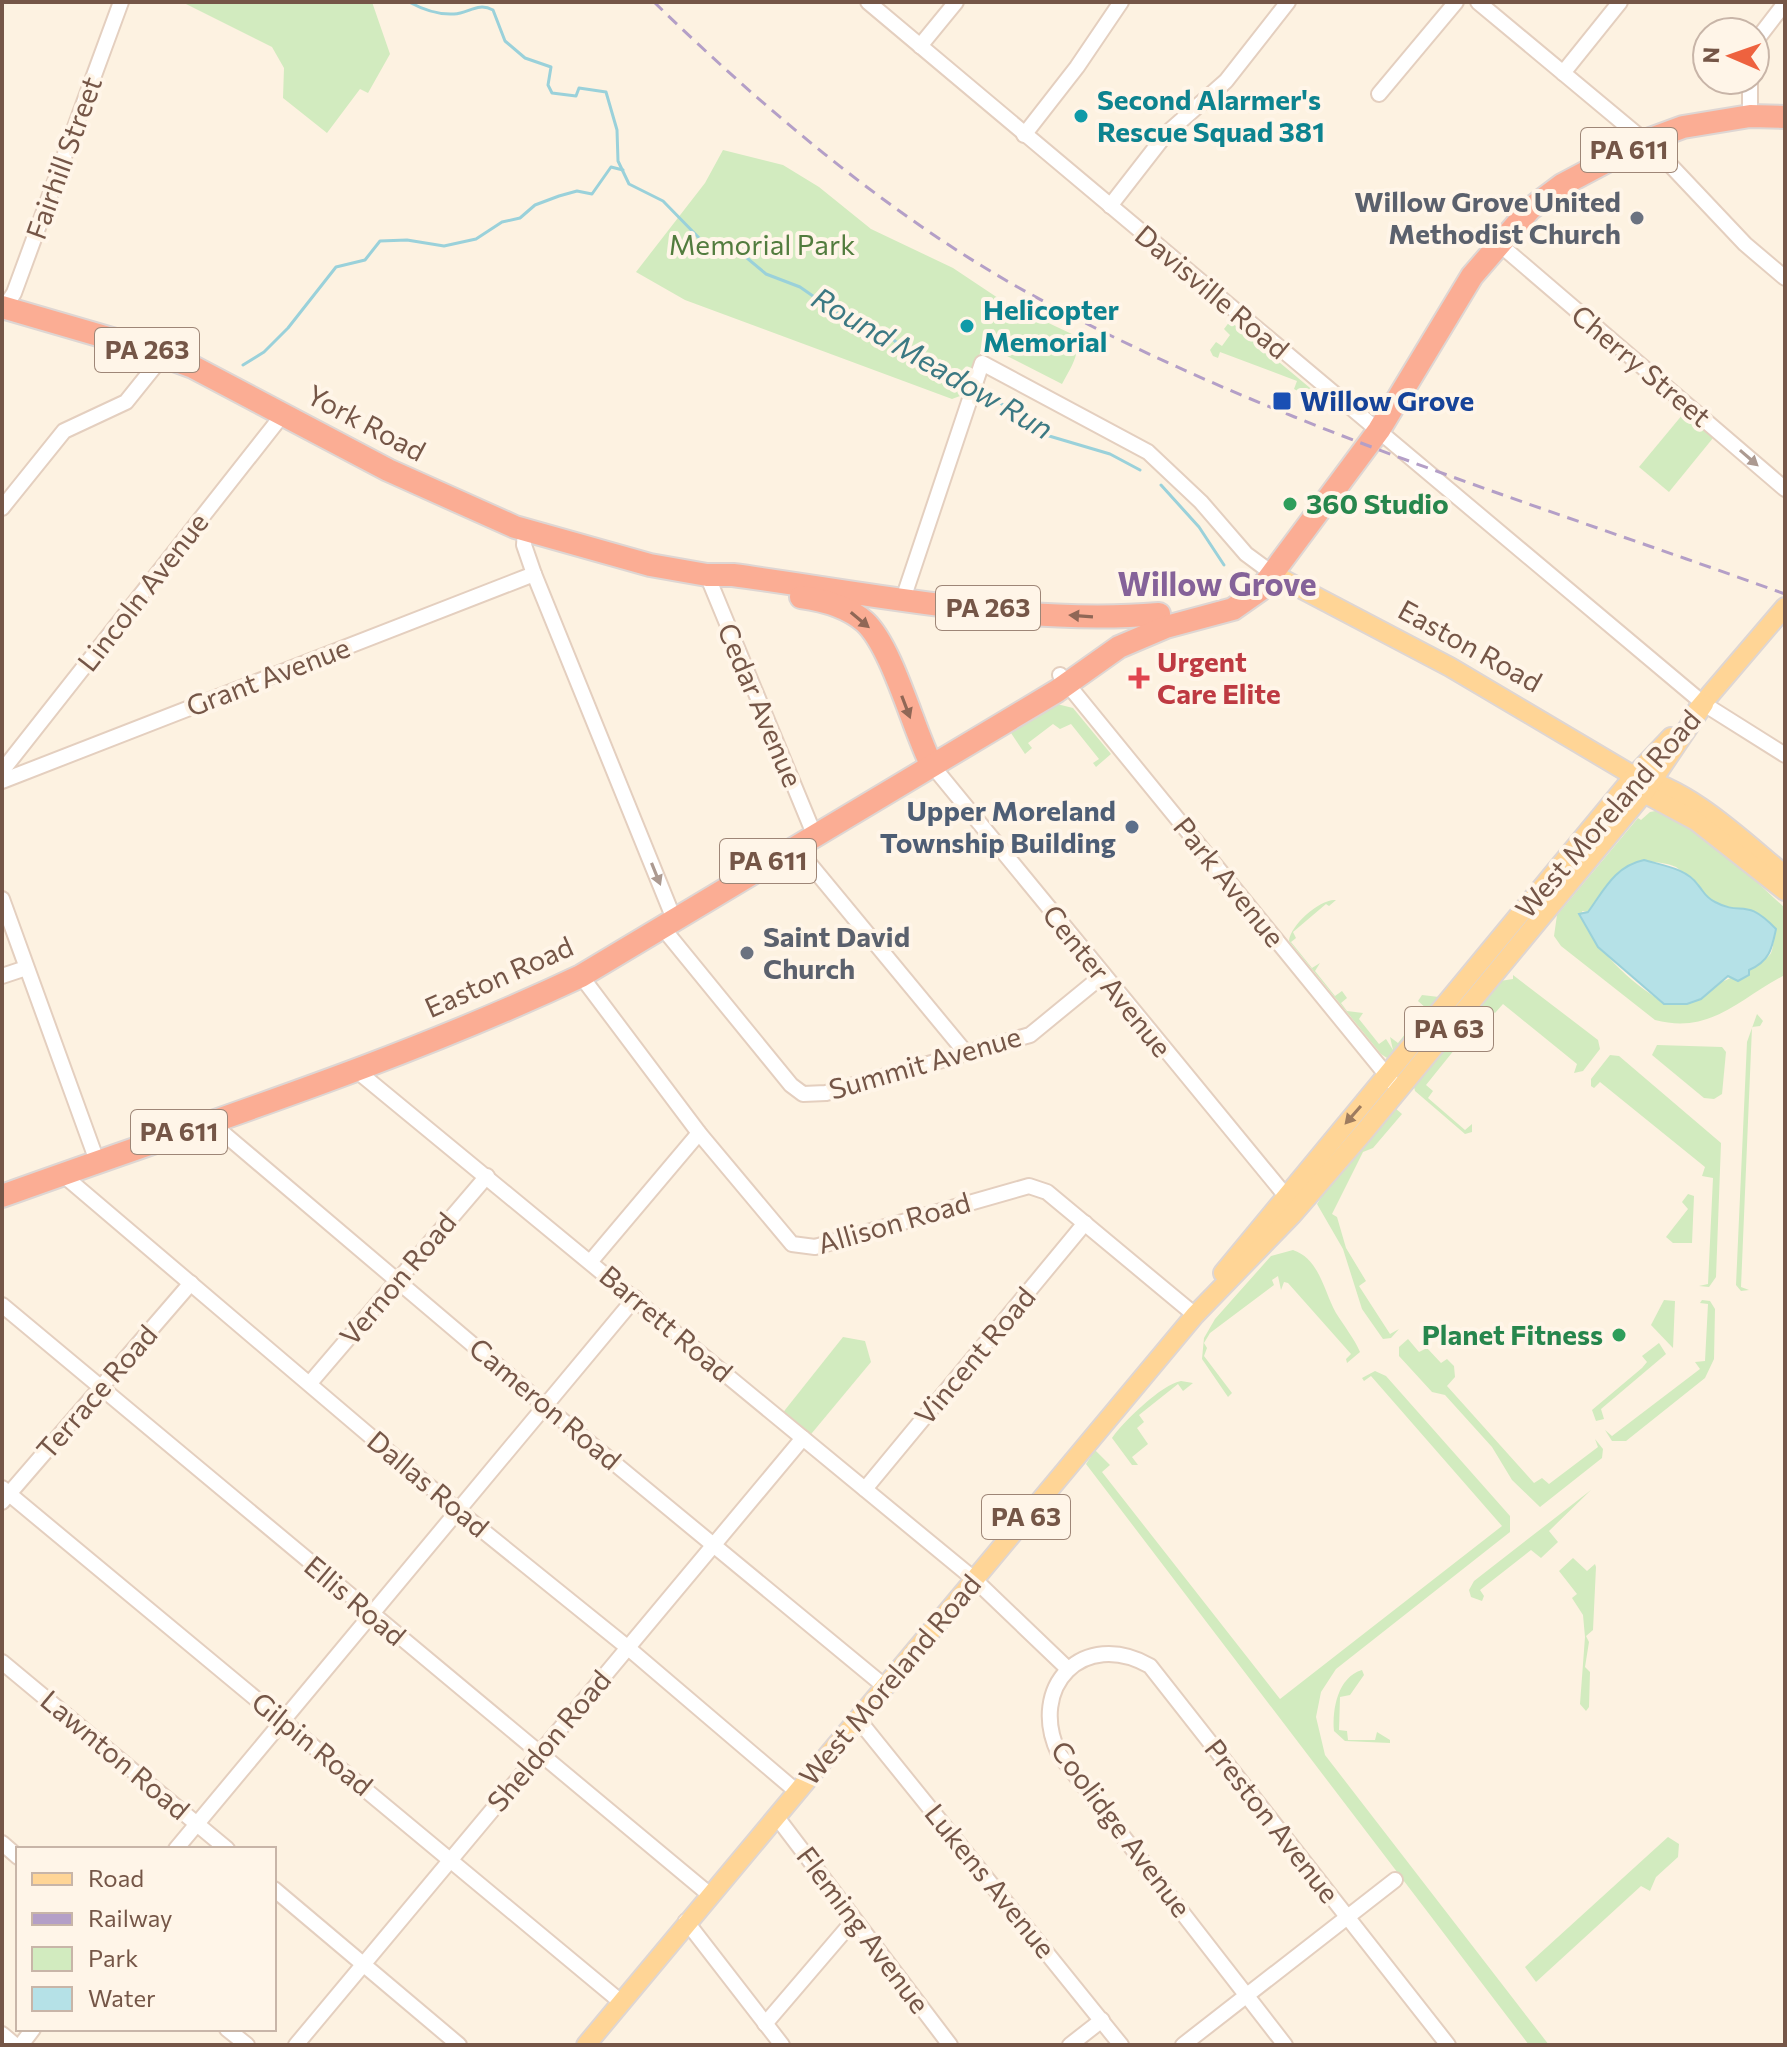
<svg xmlns="http://www.w3.org/2000/svg" width="1787" height="2047" viewBox="0 0 1787 2047" font-family="Commissioner,sans-serif">
<style>
.green{fill:#d2ebbf;fill-rule:evenodd}
.water{fill:#b5e1e7;stroke:#9ad1da;stroke-width:2}
.lines{fill:none;stroke-linecap:round;stroke-linejoin:round}
.stream{stroke:#9ad1da;stroke-width:3}
.minor-casing{stroke:#e4cfbf;stroke-width:18}
.major-casing{stroke:#ded6d3;stroke-width:22}
.highway-casing{stroke:#ded6d3;stroke-width:26}
.minor{stroke:#fff;stroke-width:14}
.major{stroke:#ffd596;stroke-width:18}
.highway{stroke:#fbad94;stroke-width:22}
.rail{stroke:#b49fc7;stroke-width:3;stroke-dasharray:12 8;stroke-linecap:butt}
.oneway{fill:#ac9a91}
.oneway2{fill:#906756}
.oneway3{fill:#9e7c5f}
.culture-dot{fill:#0f9aa8;stroke:#fff5e8;stroke-width:3}
.worship-dot{fill:#6b7280;stroke:#fff5e8;stroke-width:3}
.transit-dot{fill:#1a4fb4;stroke:#fff5e8;stroke-width:3}
.leisure-dot{fill:#2e9e5b;stroke:#fff5e8;stroke-width:3}
.health-dot{fill:#e0444e;stroke:#fff5e8;stroke-width:3}
.service-dot{fill:#5c6f8a;stroke:#fff5e8;stroke-width:3}
.labels{text-anchor:middle;stroke-width:8;stroke-linejoin:round;paint-order:stroke}
.shield{fill:#fff5e8;stroke:#9e8677;stroke-width:2}
.shield-label{font-size:26px;font-weight:bold;fill:#755647}
.culture-label{font-size:28px;font-weight:bold;fill:#0d838f;stroke:#fff5e8;text-anchor:start}
.street-label{font-size:28px;fill:#755647;stroke:#fff5e8}
.worship-label{font-size:28px;font-weight:bold;fill:#5b616d;stroke:#fff5e8;text-anchor:end}
.park-label{font-size:28px;fill:#527c3e;stroke:#fff5e8}
.transit-label{font-size:28px;font-weight:bold;fill:#164399;stroke:#fff5e8;text-anchor:start}
.leisure-label{font-size:28px;font-weight:bold;fill:#27864d;stroke:#fff5e8;text-anchor:start}
.health-label{font-size:28px;font-weight:bold;fill:#be3a42;stroke:#fff5e8;text-anchor:start}
.service-label{font-size:28px;font-weight:bold;fill:#4e5e75;stroke:#fff5e8;text-anchor:end}
.water-label{font-size:30px;font-style:italic;fill:#3c7983;stroke:#fff5e8}
.quarter-label{font-size:32px;font-weight:bold;fill:#856299;stroke:#fff5e8}
</style>
<rect width="100%" height="100%" fill="#fdf2e1"/>
<!-- green -->
<g class="green">
<polygon points="182,2 372,2 390,54 368,93 360,89 327,133 283,98 284,68 272,47"/>
<path d="M723,150l60,15 36,22 52,42 82,39 51,34 70,33c8,18 -3,32 -12,49l-55,-28 -26,-5 -21,45 -8,3 -267,-99 -49,-28 69,-89z"/>
<polygon points="1230,321 1334,408 1332,410 1294,389 1297,381 1220,352 1218,358 1213,356 1210,350 1216,342 1222,346 1230,335 1224,329"/>
<polygon points="1683,414 1713,438 1669,492 1639,467"/>
<polygon points="1057,704 1073,708 1111,754 1096,767 1093,763 1099,759 1071,724 1060,729 1053,724 1028,743 1032,748 1025,754 1011,733"/>
<path d="M1661,810c47,26 85,62 124,98v67c-44,22 -73,60 -130,45l-94,-74 -7,-10 3,-21 81,-97 3,2 9,-8zM1644,860c11,3 22,2 32,7 15,10 22,26 38,35 24,13 35,-3 62,27 -3,7 -2,17 -5,24 -9,16 -86,44 -107,50 -35,-22 -69,-52 -82,-92l6,1c16,-23 27,-45 56,-52z"/>
<path d="M1336,900l-7,6 -3,-2 -33,28 3,6 -5,4 21,26 8,-5 -5,8 20,25 7,-5 5,7 -6,5 6,8 16,2 -4,6 20,25 7,-5 7,11 -3,-13 8,6 28,-35 -8,-7 4,-6 17,2 -52,61 -6,-4 -92,-113c1,-16 32,-43 47,-41z"/>
<polygon points="1513,975 1598,1040 1600,1049 1583,1071 1574,1073 1577,1064 1503,1004 1495,1013 1488,1008 1426,1085 1433,1091 1428,1098 1465,1130 1472,1124 1472,1132 1465,1134 1415,1091 1412,1079 1500,981 1513,979"/>
<polygon points="1757,1014 1763,1021 1760,1026 1752,1027 1741,1287 1749,1290 1741,1291 1736,1285 1747,1042"/>
<polygon points="1657,1045 1722,1047 1726,1052 1722,1094 1714,1099 1704,1098 1652,1055"/>
<polygon points="1610,1055 1619,1056 1721,1143 1716,1277 1709,1287 1699,1286 1708,1284 1713,1178 1702,1176 1705,1167 1600,1082 1594,1088 1591,1086 1591,1079"/>
<polygon points="1395,1108 1402,1114 1373,1148 1363,1152 1332,1214 1337,1217 1346,1248 1366,1281 1359,1286 1390,1334 1399,1329 1391,1338 1383,1339 1362,1309 1343,1249 1317,1204 1322,1196 1318,1194"/>
<polygon points="1688,1194 1694,1196 1692,1243 1673,1243 1666,1237 1688,1209 1682,1202"/>
<path d="M1293,1250c27,9 31,42 43,63 8,13 18,25 24,39l-13,11 -1,-4 5,-5 -63,-71 -4,-1 -3,8 -3,-14 -6,4 2,5 -64,48 -6,10 3,5 -3,8 28,37 -4,4 -26,-38 2,-21 11,-19 56,-63z"/>
<polygon points="1664,1300 1675,1301 1673,1348 1651,1325"/>
<polygon points="1702,1300 1710,1301 1715,1309 1714,1359 1705,1378 1626,1441 1612,1441 1605,1430 1612,1436 1700,1369 1695,1362 1705,1361 1708,1304 1700,1303"/>
<polygon points="843,1337 865,1341 871,1362 807,1439 781,1415"/>
<polygon points="1408,1339 1419,1352 1427,1348 1441,1363 1447,1359 1454,1366 1455,1377 1447,1386 1534,1483 1542,1478 1549,1484 1598,1447 1595,1439 1603,1449 1602,1458 1540,1507 1512,1480 1492,1447 1445,1395 1432,1392 1399,1356 1399,1347"/>
<polygon points="1659,1343 1666,1354 1601,1409 1604,1419 1596,1421 1592,1410 1642,1368 1647,1362 1642,1356"/>
<polygon points="1375,1371 1386,1376 1510,1516 1510,1532 1336,1669 1321,1692 1316,1717 1325,1755 1549,2045 1529,2045 1086,1464 1095,1450 1110,1465 1102,1472 1280,1699 1502,1526 1371,1376 1364,1381 1362,1378"/>
<path d="M1181,1381l12,2 -10,8 -5,-7 -39,31 5,7 -7,6 11,16 -16,13 6,8h-6l-20,-27c11,-16 50,-54 69,-57z"/>
<polygon points="1591,1490 1549,1531 1558,1542 1541,1558 1531,1550 1480,1590 1484,1596 1482,1601 1471,1597 1469,1590 1474,1581"/>
<polygon points="1573,1558 1587,1571 1595,1564 1596,1567 1593,1630 1586,1636 1589,1642 1585,1667 1590,1672 1589,1707 1586,1711 1580,1704 1585,1637 1583,1615 1572,1598 1577,1594 1559,1571"/>
<path d="M1362,1670l2,5 -14,20 -10,2 -1,33 8,1 1,9h27l2,-8 13,8v3l-45,-2 -11,-10c-2,-22 4,-54 28,-61z"/>
<polygon points="1668,1837 1679,1844 1678,1857 1656,1877 1650,1891 1641,1886 1536,1982 1525,1967"/>
</g>
<!-- water -->
<path class="water" d="M1644,860c21,6 43,9 54,25 6,7 7,12 17,17 28,15 29,-6 61,27 -4,19 -6,32 -27,41v5l-11,6 -10,-5 -27,23 -14,5h-23l-66,-57 -19,-33 9,-2c16,-22 27,-46 56,-52z"/>
<g class="lines">
<!-- stream -->
<g class="stream">
<path d="M409,2c13,7 30,13 45,12 15,-1 24,-12 39,-4l12,31 20,17 26,9 -3,18 4,8 24,3 3,-8 27,4 11,38 1,31 11,23 34,17 39,40 39,12 25,21 34,13 43,30 46,19 25,21 56,29"/>
<polyline points="243,365 264,352 288,328 336,267 365,260 380,241 407,240 444,246 476,239 502,222 520,218 535,205 559,196 577,191 592,194 611,167 623,170"/>
<polyline points="977,389 989,394 1039,433 1110,454 1140,470"/>
<polyline points="1161,485 1199,527 1224,565"/>
</g>
<!-- minor casing -->
<g class="minor-casing">
<g id="minor">
<polyline points="868,2 1704,704 1785,755"/>
<polyline points="1478,2 1658,152 1745,244 1785,278"/>
<polyline points="1755,42 1785,3"/>
<polyline points="920,46 956,2"/>
<polyline points="1563,73 1620,2"/>
<polyline points="1750,80 1750,116"/>
<polyline points="1379,94 1456,2"/>
<polyline points="1024,135 1077,67 1121,2"/>
<polyline points="1110,206 1166,134 1226,81 1288,2"/>
<polyline points="1498,243 1785,489"/>
<polyline points="2,311 14,293 121,2"/>
<polyline points="2,508 64,431 126,402 163,356"/>
<polyline points="525,530 524,545 534,574 674,919"/>
<polyline points="707,575 814,834"/>
<polyline points="903,599 982,363 1148,452 1201,502 1246,554 1273,574"/>
<polyline points="1060,675 1393,1083"/>
<polyline points="931,764 1285,1195"/>
<polyline points="2,771 284,413"/>
<polyline points="2,781 534,574"/>
<polyline points="794,845 966,1053"/>
<polyline points="2,899 97,1161"/>
<polyline points="662,927 791,1085 803,1094 826,1093 1030,1035 1102,976"/>
<polyline points="2,976 26,968"/>
<polyline points="581,976 699,1133 792,1244 815,1247 1029,1186 1047,1192 1195,1315"/>
<polyline points="356,1070 974,1579 1068,1669"/>
<polyline points="209,1121 545,1406 883,1685"/>
<polyline points="62,1174 456,1509 627,1647 796,1791"/>
<polyline points="591,1261 699,1133"/>
<polyline points="2,1305 710,1895"/>
<polyline points="310,1383 487,1176"/>
<polyline points="2,1488 621,2002"/>
<polyline points="865,1489 1085,1223"/>
<polyline points="2,1502 191,1283"/>
<polyline points="2,1662 227,1849"/>
<polyline points="857,1718 1121,2045"/>
<polyline points="776,1816 950,2045"/>
<polyline points="2,1843 18,1857"/>
<polyline points="176,1849 635,1298"/>
<polyline points="274,1889 459,2045"/>
<polyline points="686,1921 782,2045"/>
<polyline points="765,2024 854,1920"/>
<polyline points="227,2029 247,2045"/>
<polyline points="2,2034 15,2045"/>
<polyline points="21,2045 33,2029"/>
<polyline points="296,2045 803,1438"/>
<polyline points="1070,2045 1102,2020"/>
<polyline points="1183,2045 1395,1880"/>
<path d="M1285,2045l-226,-291c-32,-67 24,-126 91,-88l298,379"/>
</g>
</g>
<!-- major casing -->
<g class="major-casing">
<g id="major">
<path d="M1273,574l177,93 184,109c57,13 107,63 151,99"/>
<polyline points="1697,710 1785,607"/>
<polyline points="1640,785 1644,793 1696,821 1785,891"/>
<polyline points="1223,1273 1634,776 1671,737"/>
<polyline points="586,2045 1195,1315 1292,1215 1363,1133 1644,793 1704,704"/>
</g>
</g>
<!-- highway casing -->
<g class="highway-casing">
<g id="highway">
<path d="M2,307l134,39 57,21 195,103 127,57 135,38 57,10h26c136,18 289,51 426,39"/>
<path d="M801,597c22,3 46,9 64,25 27,25 48,106 66,142"/>
<path d="M2,1196c194,-70 393,-132 579,-220l476,-285 62,-44 47,-20 67,-18 27,-19 119,-160 93,-154 58,-67 32,-24 83,-44 38,-14 67,-11 35,1"/>
</g>
</g>
<!-- minor -->
<use href="#minor" class="minor"/>
<!-- major -->
<use href="#major" class="major"/>
<!-- highway -->
<use href="#highway" class="highway"/>
<!-- rail -->
<path class="rail" d="M654,2c111,108 242,219 378,293 239,130 499,207 753,299"/>
</g>
<!-- one-way arrows -->
<defs><path id="oneway-solid" d="M-6-.8H1V-3.2L6.5 0L1 3.2V.8H-6Z" transform="scale(2)"/></defs>
<g class="oneway">
<use href="#oneway-solid" transform="translate(1749 458) rotate(41)"/>
<use href="#oneway-solid" transform="translate(656 874) rotate(68)"/>
</g>
<g class="oneway2">
<use href="#oneway-solid" transform="translate(1081 616) rotate(-176)"/>
<use href="#oneway-solid" transform="translate(860 620) rotate(40)"/>
<use href="#oneway-solid" transform="translate(906 707) rotate(69)"/>
</g>
<use class="oneway3" href="#oneway-solid" transform="translate(1353 1115) rotate(131)"/>
<!-- markers -->
<g class="culture-dot">
<circle cx="1081" cy="116" r="8"/>
<circle cx="967" cy="326" r="8"/>
</g>
<g class="worship-dot">
<circle cx="1637" cy="218" r="8"/>
<circle cx="747" cy="953" r="8"/>
</g>
<rect class="transit-dot" x="1272" y="391" width="20" height="20" rx="4"/>
<g class="leisure-dot">
<circle cx="1290" cy="504" r="8"/>
<circle cx="1619" cy="1335" r="8"/>
</g>
<path class="health-dot" d="M1135 666h8v8h8v8h-8v8h-8v-8h-8v-8h8z"/>
<circle class="service-dot" cx="1132" cy="827" r="8"/>
<g class="labels">
<!-- shield labels -->
<g class="shield">
<rect x="1581" y="128" width="96" height="44" rx="6"/>
<rect x="95" y="328" width="104" height="44" rx="6"/>
<rect x="936" y="586" width="104" height="44" rx="6"/>
<rect x="720" y="839" width="96" height="44" rx="6"/>
<rect x="1405" y="1007" width="88" height="44" rx="6"/>
<rect x="131" y="1110" width="96" height="44" rx="6"/>
<rect x="982" y="1495" width="88" height="44" rx="6"/>
</g>
<g class="shield-label">
<text x="1629" y="159">PA 611</text>
<text x="147" y="359">PA 263</text>
<text x="988" y="617">PA 263</text>
<text x="768" y="870">PA 611</text>
<text x="1449" y="1038">PA 63</text>
<text x="179" y="1141">PA 611</text>
<text x="1026" y="1526">PA 63</text>
</g>
<!-- culture labels -->
<g class="culture-label">
<text x="1097" y="110">Second Alarmer's<tspan x="1097" dy="32">Rescue Squad 381</tspan></text>
<text x="983" y="320">Helicopter<tspan x="983" dy="32">Memorial</tspan></text>
</g>
<!-- street labels -->
<g class="street-label">
<text transform="translate(64 158) rotate(-70)" y="10">Fairhill Street</text>
<text transform="translate(1212 292) rotate(40)" y="10">Davisville Road</text>
<text transform="translate(1641 366) rotate(40)" y="10">Cherry Street</text>
<text transform="translate(366 423) rotate(28)" y="10">York Road</text>
<text transform="translate(143 592) rotate(-52)" y="10">Lincoln Avenue</text>
<text transform="translate(1470 646) rotate(29)" y="10">Easton Road</text>
<text transform="translate(268 677) rotate(-21)" y="10">Grant Avenue</text>
<text transform="translate(760 705) rotate(67)" y="10">Cedar Avenue</text>
<text transform="translate(1608 814) rotate(-49)" y="10">West Moreland Road</text>
<text transform="translate(1229 882) rotate(51)" y="10">Park Avenue</text>
<text transform="translate(499 977) rotate(-24)" y="10">Easton Road</text>
<text transform="translate(1107 981) rotate(51)" y="10">Center Avenue</text>
<text transform="translate(925 1063) rotate(-16)" y="10">Summit Avenue</text>
<text transform="translate(894 1223) rotate(-16)" y="10">Allison Road</text>
<text transform="translate(398 1279) rotate(-50)" y="10">Vernon Road</text>
<text transform="translate(666 1324) rotate(40)" y="10">Barrett Road</text>
<text transform="translate(975 1356) rotate(-50)" y="10">Vincent Road</text>
<text transform="translate(97 1392) rotate(-49)" y="10">Terrace Road</text>
<text transform="translate(545 1404) rotate(40)" y="10">Cameron Road</text>
<text transform="translate(428 1484) rotate(40)" y="10">Dallas Road</text>
<text transform="translate(355 1601) rotate(40)" y="10">Ellis Road</text>
<text transform="translate(890 1680) rotate(-50)" y="10">West Moreland Road</text>
<text transform="translate(549 1741) rotate(-50)" y="10">Sheldon Road</text>
<text transform="translate(312 1744) rotate(39)" y="10">Gilpin Road</text>
<text transform="translate(115 1755) rotate(40)" y="10">Lawnton Road</text>
<text transform="translate(1272 1821) rotate(52)" y="10">Preston Avenue</text>
<text transform="translate(1121 1829) rotate(53)" y="10">Coolidge Avenue</text>
<text transform="translate(990 1881) rotate(51)" y="10">Lukens Avenue</text>
<text transform="translate(863 1930) rotate(53)" y="10">Fleming Avenue</text>
</g>
<!-- worship labels -->
<g class="worship-label">
<text x="1621" y="212">Willow Grove United<tspan x="1621" dy="32">Methodist Church</tspan></text>
<text x="763" y="947" text-anchor="start">Saint David<tspan x="763" dy="32">Church</tspan></text>
</g>
<!-- park labels -->
<g class="park-label">
<text x="762" y="255">Memorial Park</text>
</g>
<!-- transit labels -->
<g class="transit-label">
<text x="1300" y="411">Willow Grove</text>
</g>
<!-- leisure labels -->
<g class="leisure-label">
<text x="1306" y="514">360 Studio</text>
<text x="1603" y="1345" text-anchor="end">Planet Fitness</text>
</g>
<!-- health labels -->
<g class="health-label">
<text x="1157" y="672">Urgent<tspan x="1157" dy="32">Care Elite</tspan></text>
</g>
<!-- service labels -->
<g class="service-label">
<text x="1116" y="821">Upper Moreland<tspan x="1116" dy="32">Township Building</tspan></text>
</g>
<!-- water labels -->
<g class="water-label">
<text transform="translate(932 364) rotate(30)" y="10">Round Meadow Run</text>
</g>
<!-- quarter labels -->
<g class="quarter-label">
<text x="1217" y="596">Willow Grove</text>
</g>
</g>
<!-- border -->
<rect width="1787" height="2047" fill="none" stroke="#755647" stroke-width="8"/>
<!-- legend -->
<rect x="16" y="1847" width="260" height="184" fill="#fff5e8" stroke="#c8b5a8" stroke-width="2"/>
<rect x="32" y="1873" width="40" height="12" fill="#ffd596" stroke="#c8b5a8" stroke-width="2"/>
<text x="88" y="1887" font-size="24" fill="#755647">Road</text>
<rect x="32" y="1913" width="40" height="12" fill="#b49fc7" stroke="#c8b5a8" stroke-width="2"/>
<text x="88" y="1927" font-size="24" fill="#755647">Railway</text>
<rect x="32" y="1947" width="40" height="24" fill="#d2ebbf" stroke="#c8b5a8" stroke-width="2"/>
<text x="88" y="1967" font-size="24" fill="#755647">Park</text>
<rect x="32" y="1987" width="40" height="24" fill="#b5e1e7" stroke="#c8b5a8" stroke-width="2"/>
<text x="88" y="2007" font-size="24" fill="#755647">Water</text>
<!-- north arrow -->
<g transform="translate(1731 56) rotate(272)"><circle r="38" fill="#fff5e8" stroke="#c8b5a8" stroke-width="2"/>
<path d="M0-6L14 30L0 20L-14 30Z" fill="#ee623f"/>
<text y="-12" font-size="22" font-weight="bold" text-anchor="middle" fill="#755647">N</text>
</g>
</svg>
